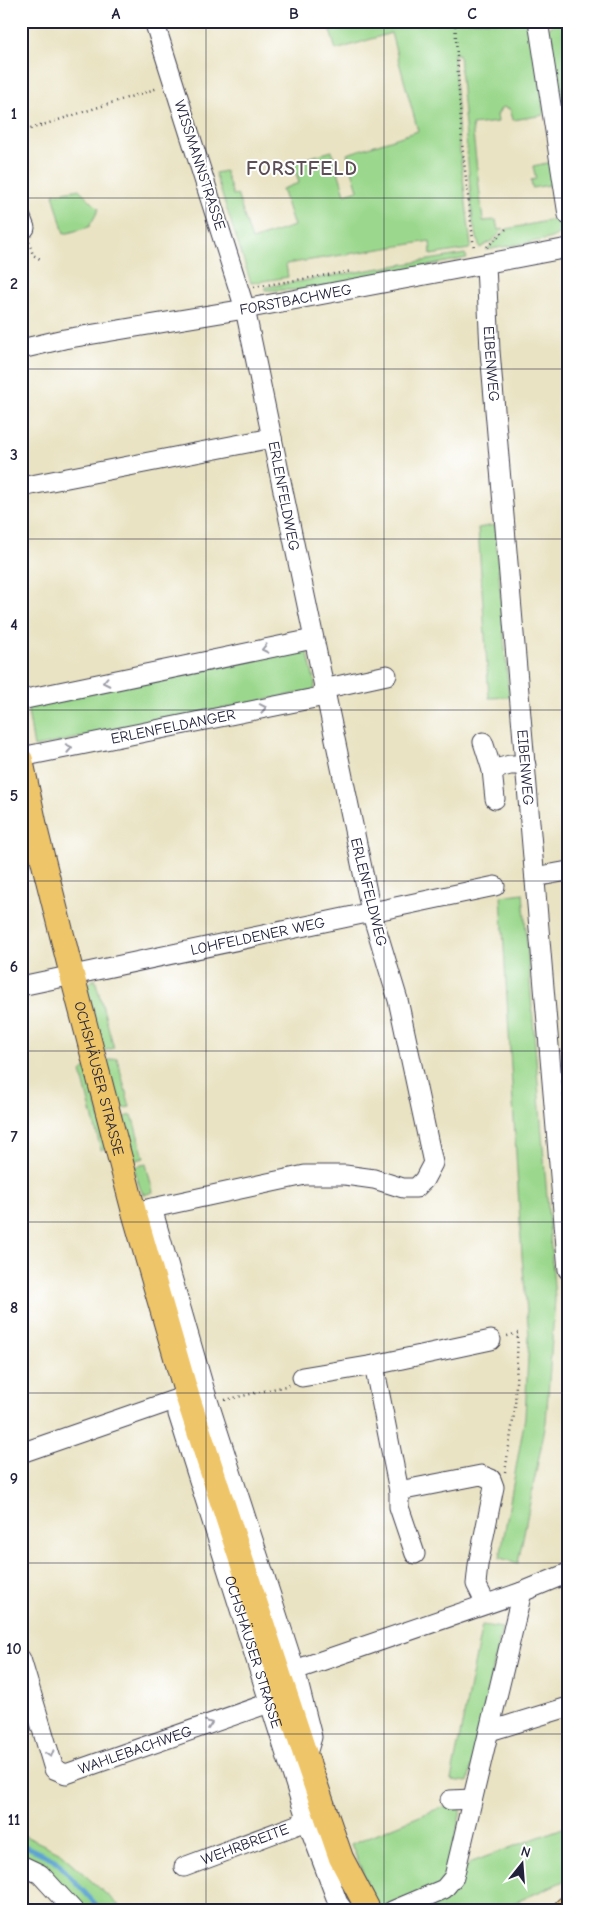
<svg xmlns="http://www.w3.org/2000/svg" width="589" height="1932" viewBox="0 0 589 1932" font-family="'Comic Neue',sans-serif">
<style>
.green{fill:#9bd88d;stroke:#5e7d64}
.lines{fill:none;stroke-linecap:round;stroke-linejoin:round}
.stream{stroke:#5da3d3;stroke-width:4.5}
.minor-casing{stroke:#403f4f;stroke-width:21}
.major-casing{stroke:#403f4f;stroke-width:26}
.highway-casing{stroke:#403f4f;stroke-width:30}
.path{stroke:#403f4f;stroke-width:2.5;stroke-dasharray:1 4;stroke-linecap:butt}
.minor{stroke:#fff;stroke-width:19}
.major{stroke:#eec569;stroke-width:24}
.highway{stroke:#eec569;stroke-width:28}
.oneway{stroke:#9c9ca7}
.grid{fill:none;stroke:#22223b;stroke-width:1;stroke-opacity:0.55}
.labels{text-anchor:middle;stroke-width:4;stroke-linejoin:round;paint-order:stroke}
.street-label{font-size:15px;fill:#22223b;stroke:#fff}
.district-label{font-size:20px;font-weight:bold;letter-spacing:1px;fill:#5d4f55;stroke:#fff}
.neatline{fill:none;stroke:#22223b;stroke-width:2}
.grid-label{font-size:16px;text-anchor:middle;font-weight:bold;fill:#22223b}
</style>
<rect width="100%" height="100%" fill="#fff"/>
<filter id="ink" filterUnits="userSpaceOnUse"><feTurbulence type="fractalNoise" baseFrequency=".02" numOctaves="2"/><feDisplacementMap in="SourceGraphic" scale="10" xChannelSelector="R" yChannelSelector="G"/><feConvolveMatrix kernelMatrix="1 2 1 2 8 2 1 2 1" color-interpolation-filters="sRGB"/></filter>
<filter id="wash" filterUnits="userSpaceOnUse"><feTurbulence type="fractalNoise" baseFrequency=".0096" numOctaves="4" result="noise"/><feDisplacementMap in="SourceGraphic" scale="20" xChannelSelector="R" yChannelSelector="G"/><feGaussianBlur stdDeviation="1.12" result="paint"/><feColorMatrix in="noise" values="0 0 0 0 0 0 0 0 0 0 0 0 0 0 0 0 0 1.4 0 .05"/><feComposite in="paint" operator="in"/></filter>
<g filter="url(#wash)">
<rect width="100%" height="100%" fill="#e9e3c3"/>
<!-- green -->
<g class="green">
<polygon points="327,21 533,21 544,115 513,120 510,109 502,107 497,115 498,122 472,125 483,221 496,220 498,230 504,229 493,240 480,248 473,223 459,54 454,54 459,143 471,246 469,249 431,255 430,241 286,264 288,277 251,283 215,173 225,171 233,195 237,194 252,240 294,226 282,189 299,183 293,162 332,151 345,194 358,190 347,154 418,131 391,33 336,50"/>
<polygon points="556,21 568,21 568,163 547,31"/>
<polygon points="552,162 556,184 532,188 531,180 536,179 533,166"/>
<polygon points="79,189 99,209 89,227 64,234 53,194"/>
<polygon points="562,218 559,234 549,239 486,250 507,229"/>
<polygon points="465,254 467,258 306,290 265,290 266,287"/>
<polygon points="495,525 509,697 489,698 478,528"/>
<polygon points="302,647 307,650 315,684 314,690 34,747 27,705"/>
<polygon points="523,893 555,1299 546,1422 518,1563 500,1558 525,1417 529,1335 522,1257 501,896"/>
<polygon points="95,979 114,1048 103,1051 86,986 87,984"/>
<polygon points="117,1058 130,1107 119,1109 106,1061"/>
<polygon points="87,1066 107,1147 101,1150 81,1072"/>
<polygon points="132,1115 144,1158 132,1161 122,1118"/>
<polygon points="146,1164 153,1192 144,1195 140,1188 134,1167"/>
<polygon points="482,1625 502,1628 468,1782 451,1780"/>
<polygon points="462,1805 448,1875 441,1886 378,1909 351,1844 442,1807"/>
<polygon points="568,1826 568,1879 496,1911 414,1911 472,1862"/>
<polygon points="21,1834 59,1852 125,1911 83,1911 47,1873 21,1859"/>
</g>
<g class="lines">
<!-- stream -->
<polyline class="stream" points="21,1844 55,1860 102,1911"/>
</g>
</g>
<g filter="url(#ink)">
<g class="lines">
<!-- minor casing -->
<g class="minor-casing">
<g id="minor">
<polyline points="538,21 568,215"/>
<polyline points="21,218 25,228"/>
<path id="s1" d="M486,265l4,86 78,919"/>
<path id="s2" d="M21,349l43,-10 181,-30 323,-61"/>
<polyline points="21,487 272,438"/>
<polyline points="323,689 387,675"/>
<polyline points="21,700 313,639"/>
<polyline points="483,742 492,770"/>
<path id="s3" d="M21,757l304,-61"/>
<polyline points="495,799 492,770 510,765 526,765"/>
<polyline points="535,877 568,871"/>
<path id="s4" d="M21,986l474,-100"/>
<polyline points="152,1208 204,1388 295,1670 312,1737 306,1757"/>
<polyline points="134,1212 305,1175 345,1175 374,1179 403,1188 416,1188 424,1180 433,1163 398,1000 371,911 245,309 154,21"/>
<polyline points="302,1377 374,1365"/>
<path id="s5" d="M186,1392l-9,7 1,15 129,407 31,82 6,8"/>
<polyline points="21,1453 177,1399"/>
<polyline points="399,1491 399,1507 415,1554"/>
<polyline points="486,1604 476,1584 478,1565 494,1487 491,1479 481,1475 399,1491 374,1365 491,1340"/>
<path id="s6" d="M21,1659l33,110 12,5 203,-71"/>
<polyline points="295,1670 522,1592"/>
<polyline points="490,1731 568,1707"/>
<polyline points="450,1800 472,1799"/>
<polyline points="21,1865 40,1874 74,1911"/>
<path id="s7" d="M184,1867l123,-46"/>
<polyline points="392,1911 444,1889 454,1877 522,1592 568,1573"/>
</g>
</g>
<!-- major casing -->
<g class="major-casing">
<g id="major">
<path id="s8" d="M21,760l16,76 35,139 62,237 52,180 120,365 35,101 28,53"/>
</g>
</g>
<!-- highway casing -->
<g class="highway-casing">
<polyline id="highway" points="567,1911 568,1910"/>
</g>
<!-- path -->
<g class="path">
<polyline points="455,21 462,143 474,249"/>
<polyline points="21,132 158,88"/>
<polyline points="29,242 33,255 42,260"/>
<polyline points="487,247 506,229"/>
<polyline points="254,287 352,271"/>
<polyline points="225,1400 290,1385"/>
<polyline points="505,1472 515,1408 518,1333 507,1336"/>
</g>
<!-- minor -->
<use href="#minor" class="minor"/>
<!-- major -->
<use href="#major" class="major"/>
<!-- highway -->
<use href="#highway" class="highway"/>
</g>
<!-- one-way arrows -->
<defs><path id="oneway-chevron" d="M-2-3.5L2.5 0L-2 3.5" fill="none" stroke-width="1.6" stroke-linecap="round" stroke-linejoin="round" transform="scale(1.25)"/></defs>
<g class="oneway">
<use href="#oneway-chevron" transform="translate(265 649) rotate(168)"/>
<use href="#oneway-chevron" transform="translate(106 682) rotate(168)"/>
<use href="#oneway-chevron" transform="translate(263 708) rotate(-11)"/>
<use href="#oneway-chevron" transform="translate(69 748) rotate(-11)"/>
<use href="#oneway-chevron" transform="translate(209 1724) rotate(-19)"/>
<use href="#oneway-chevron" transform="translate(50 1754) rotate(73)"/>
</g>
</g>
<!-- grid -->
<path class="grid" d="M206,21v1890M384,21v1890M21,198h547M21,369h547M21,539h547M21,710h547M21,881h547M21,1051h547M21,1222h547M21,1393h547M21,1563h547M21,1734h547"/>
<g class="labels">
<!-- street labels -->
<g class="street-label">
<text transform="translate(200 165) rotate(72)" y="5">WISSMANNSTRASSE</text>
<text dy="5" stroke="none"><textPath href="#s2" startOffset="279">FORSTBACHWEG</textPath></text>
<text dy="5" stroke="none"><textPath href="#s1" startOffset="99">EIBENWEG</textPath></text>
<text transform="translate(284 496) rotate(79)" y="5">ERLENFELDWEG</text>
<text dy="5" stroke="none"><textPath href="#s3" startOffset="155">ERLENFELDANGER</textPath></text>
<text dy="5" stroke="none"><textPath href="#s1" startOffset="504">EIBENWEG</textPath></text>
<text transform="translate(369 892) rotate(76)" y="5">ERLENFELDWEG</text>
<text dy="5" stroke="none"><textPath href="#s4" startOffset="242">LOHFELDENER WEG</textPath></text>
<text dy="5" stroke="none"><textPath href="#s8" startOffset="328">OCHSHÄUSER STRASSE</textPath></text>
<text dy="5" stroke="none"><textPath href="#s5" startOffset="276">OCHSHÄUSER STRASSE</textPath></text>
<text dy="5" stroke="none"><textPath href="#s6" startOffset="201">WAHLEBACHWEG</textPath></text>
<text dy="5" stroke="none"><textPath href="#s7" startOffset="65">WEHRBREITE</textPath></text>
</g>
<!-- district labels -->
<g class="district-label">
<text x="302" y="175">FORSTFELD</text>
</g>
</g>
<!-- margin -->
<rect width="589" height="1932" fill="none" stroke="#fff" stroke-width="55"/>
<!-- north arrow -->
<g transform="translate(522 1864) rotate(17)" stroke="#ffffff" stroke-width="4" paint-order="stroke">
<path d="M0-4L9 19L0 12L-9 19Z" fill="#22223b"/>
<text y="-8" font-size="14" font-weight="bold" text-anchor="middle" fill="#22223b">N</text>
</g>
<rect x="28" y="28" width="534" height="1876" class="neatline"/>
<g class="grid-label">
<text x="116" y="19">A</text>
<text x="294" y="19">B</text>
<text x="472" y="19">C</text>
<text x="14" y="119">1</text>
<text x="14" y="289">2</text>
<text x="14" y="460">3</text>
<text x="14" y="630">4</text>
<text x="14" y="801">5</text>
<text x="14" y="972">6</text>
<text x="14" y="1142">7</text>
<text x="14" y="1313">8</text>
<text x="14" y="1484">9</text>
<text x="14" y="1654">10</text>
<text x="14" y="1825">11</text>
</g>
</svg>
